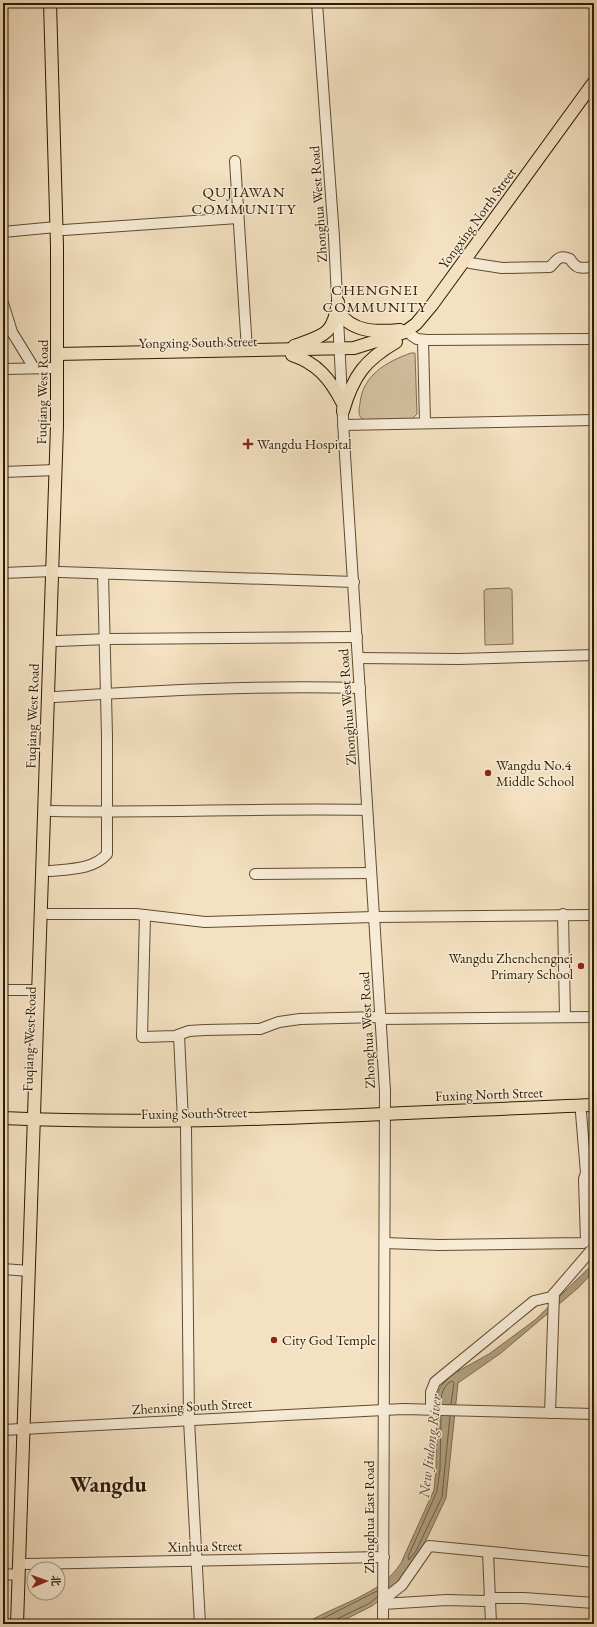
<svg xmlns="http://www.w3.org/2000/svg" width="597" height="1627" viewBox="0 0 597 1627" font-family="'EB Garamond','Noto Serif SC',serif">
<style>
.green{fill:#d2bfa0;stroke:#806d50}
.water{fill:#b09e80;stroke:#7c6a4d}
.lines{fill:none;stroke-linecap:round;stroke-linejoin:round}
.shore{stroke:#6e5c40;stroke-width:1}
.minor-casing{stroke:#5f4c31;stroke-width:12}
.major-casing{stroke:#2d1b01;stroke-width:14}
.minor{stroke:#f8ecd7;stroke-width:10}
.major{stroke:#f4e1c1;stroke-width:12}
.poi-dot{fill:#8f2418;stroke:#f8ecd7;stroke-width:1.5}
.labels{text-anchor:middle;stroke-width:3;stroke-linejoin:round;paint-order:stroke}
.street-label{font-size:14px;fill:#2d1b01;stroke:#f8ecd7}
.poi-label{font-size:14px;fill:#2d1b01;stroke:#f8ecd7;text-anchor:start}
.neighbourhood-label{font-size:15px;letter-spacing:1px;fill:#2d1b01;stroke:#f8ecd7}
.water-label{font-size:15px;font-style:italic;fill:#614f34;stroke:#f8ecd7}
.town-label{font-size:22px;font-weight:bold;fill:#2d1b01;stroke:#f8ecd7}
</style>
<rect width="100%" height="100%" fill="#f4e1c1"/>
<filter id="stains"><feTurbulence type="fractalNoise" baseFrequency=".005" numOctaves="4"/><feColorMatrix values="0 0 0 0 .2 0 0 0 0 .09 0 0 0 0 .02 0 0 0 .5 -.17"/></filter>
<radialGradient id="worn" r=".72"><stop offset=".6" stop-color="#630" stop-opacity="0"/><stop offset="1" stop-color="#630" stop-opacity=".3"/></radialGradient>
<!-- green -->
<g class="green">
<path d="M411,353h4l2,61 -5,5 -48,1c-7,-4 -5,-10 -4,-17 3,-28 26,-41 51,-50z"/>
<polygon points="509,588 512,590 513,644 485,645 484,591 486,589"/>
<polygon points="591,922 594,922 594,978 592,978"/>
</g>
<!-- water -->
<path class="water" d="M594,1263v8l-16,17 -77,65 -43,30 -12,115 -26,55 -22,33 -26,20 -36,18h-31c31,-20 75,-28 96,-61l33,-73 2,-21 1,-75 4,-8 12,-12 36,-20 46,-34z"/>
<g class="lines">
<!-- shore -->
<g class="shore">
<path d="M441,1404c0,-10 2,-19 11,-23l2,2 -3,21"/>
<polyline points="441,1416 440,1469 437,1491 408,1557 409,1560 416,1551 442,1497 450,1416"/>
<polyline points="312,1624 377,1591"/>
<polyline points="335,1624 337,1619 370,1603 377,1597"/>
</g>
<!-- minor casing -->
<g class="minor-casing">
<g id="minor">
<polyline points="317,3 334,237 344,439 385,1091 383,1624"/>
<polyline points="235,161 247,350"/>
<polyline points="64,230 238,218"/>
<polyline points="3,232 56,227"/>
<path d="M470,263l32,5 48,-1c7,-7 9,-13 20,-8 7,11 11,9 24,8"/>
<polyline points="3,303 12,332 34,368"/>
<polyline points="411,335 417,339 427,340 594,339"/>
<polyline points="423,340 425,423"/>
<polyline points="3,369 57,368"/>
<polyline points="343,425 594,420"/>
<polyline points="3,472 56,470"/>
<polyline points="60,572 354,582"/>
<polyline points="3,573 52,571"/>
<polyline points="57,641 109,639 357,637"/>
<polyline points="358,658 459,659 594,655"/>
<path d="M55,697c102,-7 203,-12 305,-9"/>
<path d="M52,811c105,2 210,-3 315,-1"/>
<path d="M50,871c19,-2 43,-1 57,-17v-118l-4,-162"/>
<polyline points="255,874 371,873"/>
<polyline points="48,914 136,914 205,922 374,917 594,915"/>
<polyline points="563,914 565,1017"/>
<polyline points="145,915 142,1037 175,1036 189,1031 205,1030 260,1029 279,1022 300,1019 380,1017"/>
<polyline points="3,990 38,990"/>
<polyline points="380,1019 594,1017"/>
<polyline points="179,1035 183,1121"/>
<polyline points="186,1128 189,1420 200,1624"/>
<polyline points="385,1243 439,1245 583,1243 586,1241 584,1179 586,1173 581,1113"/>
<polyline points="3,1269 29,1271"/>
<polyline points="431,1410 431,1392 435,1382 534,1301 551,1297 594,1247"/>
<polyline points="550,1413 554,1294"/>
<polyline points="3,1430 403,1409 594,1414"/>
<polyline points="488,1552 491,1624"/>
<polyline points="26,1564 384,1557"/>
<polyline points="3,1574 18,1575"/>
<polyline points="383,1600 402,1585 429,1546 594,1562"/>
<polyline points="383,1604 447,1600 484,1601 494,1598 524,1598 594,1603"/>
</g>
</g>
<!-- major casing -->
<g class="major-casing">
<g id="major">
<path d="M338,311c14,22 39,21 62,19"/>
<path d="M294,346c30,-11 39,-10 44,-44"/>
<polyline points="57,354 354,348 405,332 416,324 432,305 594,82"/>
<path d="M292,355c25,8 38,24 50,47"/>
<path d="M343,411c10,-35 22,-51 53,-69"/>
<path d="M3,1118c197,9 394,-6 591,-13"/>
<polyline points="17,1624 57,426 57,247 50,3"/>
</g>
</g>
<!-- minor -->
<use href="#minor" class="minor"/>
<!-- major -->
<use href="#major" class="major"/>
</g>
<!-- markers -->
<g class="poi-dot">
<path d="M246 438h4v4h4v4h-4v4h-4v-4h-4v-4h4z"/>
<circle cx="488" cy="773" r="4"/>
<circle cx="581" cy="966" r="4"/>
<circle cx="274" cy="1340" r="4"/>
</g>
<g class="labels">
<!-- street labels -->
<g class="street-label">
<text transform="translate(318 204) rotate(-94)" y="5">Zhonghua West Road</text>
<text transform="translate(477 218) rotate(-54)" y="5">Yongxing North Street</text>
<text transform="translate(198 342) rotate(-1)" y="5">Yongxing South Street</text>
<text transform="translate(42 392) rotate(-89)" y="5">Fuqiang West Road</text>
<text transform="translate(347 707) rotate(-94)" y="5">Zhonghua West Road</text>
<text transform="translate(32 716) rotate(-88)" y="5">Fuqiang West Road</text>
<text transform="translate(367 1030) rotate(-93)" y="5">Zhonghua West Road</text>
<text transform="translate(29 1039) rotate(-88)" y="5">Fuqiang West Road</text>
<text transform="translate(489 1094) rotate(-2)" y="5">Fuxing North Street</text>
<text transform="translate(194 1113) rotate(-1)" y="5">Fuxing South Street</text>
<text transform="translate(192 1406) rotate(-3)" y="5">Zhenxing South Street</text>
<text transform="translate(369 1517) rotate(-90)" y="5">Zhonghua East Road</text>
<text transform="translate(205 1546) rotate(-1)" y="5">Xinhua Street</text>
</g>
<!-- poi labels -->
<g class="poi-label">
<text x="257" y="449">Wangdu Hospital</text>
<text x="496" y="770">Wangdu No.4<tspan x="496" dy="16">Middle School</tspan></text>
<text x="573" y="963" text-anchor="end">Wangdu Zhenchengnei<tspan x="573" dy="16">Primary School</tspan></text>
<text x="282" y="1345">City God Temple</text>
</g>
<!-- neighbourhood labels -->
<g class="neighbourhood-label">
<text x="244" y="197">QUJIAWAN<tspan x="244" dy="17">COMMUNITY</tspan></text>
<text x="375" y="295">CHENGNEI<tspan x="375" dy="17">COMMUNITY</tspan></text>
</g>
<!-- water labels -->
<g class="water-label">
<text transform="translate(430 1446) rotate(-83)" y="5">New Jiulong River</text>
</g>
<!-- town labels -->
<g class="town-label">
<text x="108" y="1492">Wangdu</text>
</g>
</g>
<!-- margin -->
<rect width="597" height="1627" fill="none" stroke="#f4e1c1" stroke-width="16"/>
<rect x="4" y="4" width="589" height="1619" fill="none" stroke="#2d1b01" stroke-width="2"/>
<rect x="8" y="8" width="581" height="1611" fill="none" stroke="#2d1b01"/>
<!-- north arrow -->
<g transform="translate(46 1581) rotate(88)"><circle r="19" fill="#f8ecd7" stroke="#a79881"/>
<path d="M0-3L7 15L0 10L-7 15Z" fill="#8f2418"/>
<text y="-6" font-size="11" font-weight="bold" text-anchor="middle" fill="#2d1b01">北</text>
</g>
<rect width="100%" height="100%" filter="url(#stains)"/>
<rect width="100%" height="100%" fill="url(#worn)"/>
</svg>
